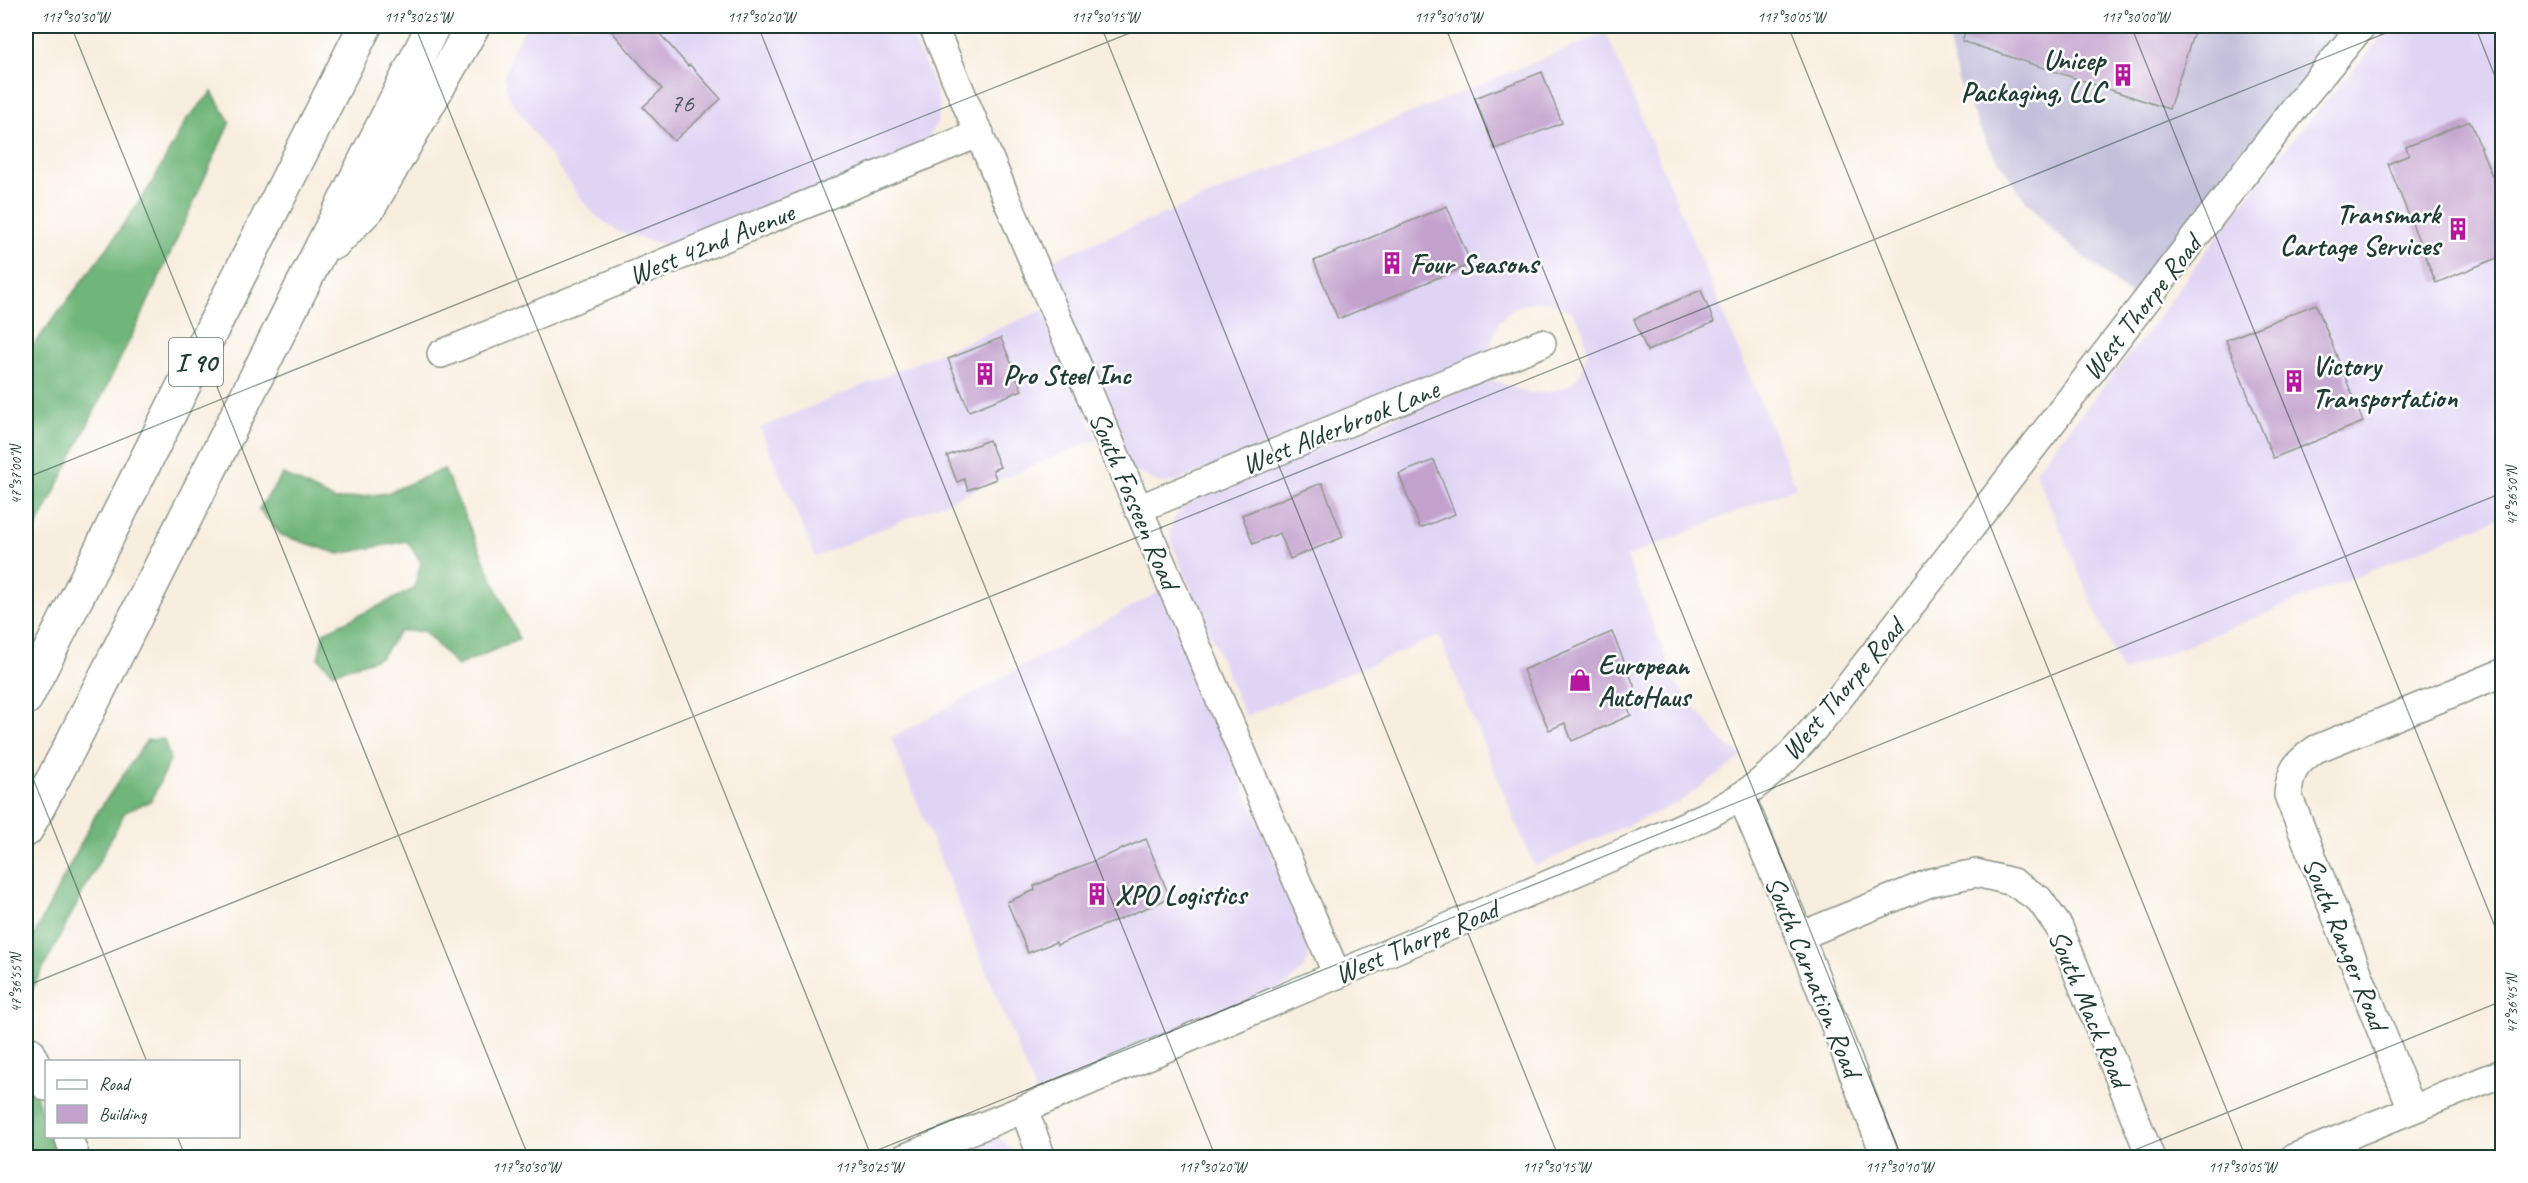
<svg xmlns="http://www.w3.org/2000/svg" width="2528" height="1183" viewBox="0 0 2528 1183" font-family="Caveat,sans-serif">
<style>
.built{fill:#e0d4f4}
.industrial{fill:#c4c0db}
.forest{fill:#70b579;stroke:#487956;stroke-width:1.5}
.building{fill:#c3a1cd}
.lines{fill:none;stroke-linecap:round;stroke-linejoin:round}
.minor-casing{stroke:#8c968a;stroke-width:30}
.highway-casing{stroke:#8c968a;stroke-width:36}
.minor{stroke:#fff;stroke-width:27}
.highway{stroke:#fff;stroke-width:33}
.ticks{fill:none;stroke:#1f3d34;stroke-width:1.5;stroke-opacity:0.45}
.labels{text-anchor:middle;stroke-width:5;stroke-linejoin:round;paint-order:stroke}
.number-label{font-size:26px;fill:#48565a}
.shield{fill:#fff;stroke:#627771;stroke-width:1.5}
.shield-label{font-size:27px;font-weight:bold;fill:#1f3d34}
.poi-label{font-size:28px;font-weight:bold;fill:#1f3d34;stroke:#fff;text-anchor:start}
.street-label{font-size:28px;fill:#1f3d34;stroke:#fff}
.neatline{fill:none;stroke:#1f3d34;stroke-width:2}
.ticks-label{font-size:15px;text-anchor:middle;fill:#1f3d34}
</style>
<rect width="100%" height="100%" fill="#fff"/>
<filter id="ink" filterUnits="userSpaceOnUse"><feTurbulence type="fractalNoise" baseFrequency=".0167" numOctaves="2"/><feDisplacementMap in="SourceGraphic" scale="12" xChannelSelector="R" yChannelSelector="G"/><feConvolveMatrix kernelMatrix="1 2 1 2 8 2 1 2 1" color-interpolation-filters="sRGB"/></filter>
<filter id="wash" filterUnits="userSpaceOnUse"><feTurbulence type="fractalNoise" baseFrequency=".008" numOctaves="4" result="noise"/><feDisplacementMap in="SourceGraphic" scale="24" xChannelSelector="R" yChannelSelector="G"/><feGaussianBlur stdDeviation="1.35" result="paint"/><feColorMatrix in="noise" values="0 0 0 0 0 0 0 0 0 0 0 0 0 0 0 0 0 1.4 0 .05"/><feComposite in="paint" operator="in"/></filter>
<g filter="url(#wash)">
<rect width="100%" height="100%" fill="#f8eedf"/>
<!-- built -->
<g class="built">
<polygon points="526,26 908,26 936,90 940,106 938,121 927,139 915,153 683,244 666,245 619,232 596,216 581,199 508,96 505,76 512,51"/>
<polygon points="2391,26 2502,26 2502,517 2122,672 2035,471 2155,322 2192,270 2279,155"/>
<polygon points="1606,33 1796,487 1627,557 1677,685 1723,742 1743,756 1678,803 1534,866 1439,636 1245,716 1172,544 1170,530 1174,518 1184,506 1198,497 1489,379 1528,393 1548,392 1569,386 1581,373 1587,352 1583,328 1572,312 1551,302 1534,302 1514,307 1499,321 1490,346 1483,357 1175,482 1160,483 1130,469 1044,263"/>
<polygon points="1043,310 1097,439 815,557 760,428"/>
<polygon points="1161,591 1306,935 1309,957 1305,967 1288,984 1036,1093 891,738"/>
<polygon points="986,1136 999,1137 1018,1157 934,1158"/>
</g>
<!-- industrial -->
<polygon class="industrial" points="1945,26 2347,26 2136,300 2055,233 2019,192 1984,138 1958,80"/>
<!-- forest -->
<g class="forest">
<polygon points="212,92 230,122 143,313 43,515 26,546 26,355 108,247 152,183 186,120"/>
<polygon points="444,469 519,639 457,666 424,631 400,631 381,657 333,673 318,658 324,632 414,589 421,562 407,541 339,554 281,535 259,509 283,474 335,500 387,493"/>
<polygon points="164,739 170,760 151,801 125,812 26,1001 26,951 95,816 147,740"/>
<polygon points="26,1062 46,1126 46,1136 50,1137 57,1157 26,1157"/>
</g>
<g id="blocks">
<!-- building -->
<g class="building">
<polygon points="607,26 653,26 688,66 690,65 721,99 674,141 643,107 662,89"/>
<polygon points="1967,26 2196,26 2169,109 1962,41"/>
<polygon points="1542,72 1562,123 1495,149 1475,98"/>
<polygon points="2470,121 2502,201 2502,256 2436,283 2388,164 2409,155 2406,147"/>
<polygon points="1447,206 1471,264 1338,319 1314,261"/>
<polygon points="1701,290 1714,322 1647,351 1634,319"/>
<polygon points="2316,304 2363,422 2273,458 2226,340"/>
<polygon points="1001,338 1022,390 969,411 948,359"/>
<polygon points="989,440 1000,467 993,470 996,479 968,490 964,479 957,482 947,456"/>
<polygon points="1434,460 1455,514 1420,528 1399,474"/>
<polygon points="1322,483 1343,537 1290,559 1280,533 1253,544 1242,515"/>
<polygon points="1612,632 1636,690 1623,696 1631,715 1572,741 1565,723 1549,730 1523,670"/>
<polygon points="1146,839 1170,898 1057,945 1056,942 1028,953 1007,902 1035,890 1034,886"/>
</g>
</g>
</g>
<g filter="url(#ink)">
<use href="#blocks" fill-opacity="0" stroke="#8c968a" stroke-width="1.5"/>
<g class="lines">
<!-- minor casing -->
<g class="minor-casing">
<g id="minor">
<polyline points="933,26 1337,975"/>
<polyline points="441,354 980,133"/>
<polyline points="1138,509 1542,343"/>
<polyline points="1741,796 1800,936 1886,1158"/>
<polyline points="1800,936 1932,882 1976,873 2013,882 2039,899 2059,927 2151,1158"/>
<polyline points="31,1051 46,1087"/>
<polyline points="1024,1109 1042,1158"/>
<path d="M2412,1109l-124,-314c2,-25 8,-32 28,-46l186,-76"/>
<polyline points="68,1136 76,1158"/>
<path d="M904,1158l120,-49 618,-265c33,-14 68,-28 99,-48 40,-26 71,-64 100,-100l459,-595 62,-75"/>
<polyline points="2293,1158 2502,1073"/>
</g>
</g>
<!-- highway casing -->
<g class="highway-casing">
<g id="highway">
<polyline points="335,242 369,207 473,26"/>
<polyline points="26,698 365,26"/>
<polyline points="26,830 70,747 433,26"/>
</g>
</g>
<!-- minor -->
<use href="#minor" class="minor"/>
<!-- highway -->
<use href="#highway" class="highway"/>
</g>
</g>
<!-- ticks -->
<path class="ticks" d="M71,26l458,1132M415,26l457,1132M758,26l458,1132M1101,26l458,1132M1445,26l457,1132M1788,26l458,1132M2131,26l371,918M2475,26l27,68M26,478l1121,-452M26,761l121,301M26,986l2377,-960M177,1136l9,22M858,1158l1644,-665M2115,1158l387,-157"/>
<!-- icons -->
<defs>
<g id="building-bare" transform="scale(1.8)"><path d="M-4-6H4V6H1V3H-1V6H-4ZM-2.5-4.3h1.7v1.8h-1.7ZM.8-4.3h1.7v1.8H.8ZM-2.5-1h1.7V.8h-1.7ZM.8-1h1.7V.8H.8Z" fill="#b5179e" stroke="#fff" stroke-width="2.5" paint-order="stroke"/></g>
<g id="shop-bare" transform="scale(1.8)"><path d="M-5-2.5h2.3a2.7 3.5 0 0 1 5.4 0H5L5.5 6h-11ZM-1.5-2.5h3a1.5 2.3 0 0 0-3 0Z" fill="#b5179e" stroke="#fff" stroke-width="2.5" paint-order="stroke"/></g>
</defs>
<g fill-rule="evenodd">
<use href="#building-bare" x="2123" y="75"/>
<use href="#building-bare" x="2458" y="229"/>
<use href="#building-bare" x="1392" y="263"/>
<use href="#building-bare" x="985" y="374"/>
<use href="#building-bare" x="2294" y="381"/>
<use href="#shop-bare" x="1580" y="680"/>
<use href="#building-bare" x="1097" y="894"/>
</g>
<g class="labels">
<!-- number labels -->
<g class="number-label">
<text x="682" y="112">76</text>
</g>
<!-- shield labels -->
<rect class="shield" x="169" y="338" width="54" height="48" rx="4.5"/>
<g class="shield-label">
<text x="196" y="371">I 90</text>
</g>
<!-- poi labels -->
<g class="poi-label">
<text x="2105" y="69" text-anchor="end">Unicep<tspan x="2105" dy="32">Packaging, LLC</tspan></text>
<text x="2440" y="223" text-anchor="end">Transmark<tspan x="2440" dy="32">Cartage Services</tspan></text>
<text x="1410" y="273">Four Seasons</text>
<text x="2312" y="375">Victory<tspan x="2312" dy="32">Transportation</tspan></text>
<text x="1003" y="384">Pro Steel Inc</text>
<text x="1598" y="674">European<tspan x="1598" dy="32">AutoHaus</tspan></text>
<text x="1115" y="904">XPO Logistics</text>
</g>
<!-- street labels -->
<g class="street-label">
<text transform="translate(711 243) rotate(-22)" y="10">West 42nd Avenue</text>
<text transform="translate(2141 307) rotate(-52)" y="10">West Thorpe Road</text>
<text transform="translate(1340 426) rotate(-22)" y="10">West Alderbrook Lane</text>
<text transform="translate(1135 500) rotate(67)" y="10">South Fosseen Road</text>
<text transform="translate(1842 689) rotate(-50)" y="10">West Thorpe Road</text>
<text transform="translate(1416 941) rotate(-23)" y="10">West Thorpe Road</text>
<text transform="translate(2346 943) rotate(68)" y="10">South Ranger Road</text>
<text transform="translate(1814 976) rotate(68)" y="10">South Carnation Road</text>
<text transform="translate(2090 1008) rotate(67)" y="10">South Mack Road</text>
</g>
</g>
<!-- margin -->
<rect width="2528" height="1183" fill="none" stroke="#fff" stroke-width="66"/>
<!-- legend -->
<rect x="45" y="1060" width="195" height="78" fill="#ffffff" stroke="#a5b1ae" stroke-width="1.5"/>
<rect x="57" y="1080" width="30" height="9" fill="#ffffff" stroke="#a5b1ae" stroke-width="1.5"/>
<text x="99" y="1090" font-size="18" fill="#1f3d34">Road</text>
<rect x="57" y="1105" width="30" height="18" fill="#c3a1cd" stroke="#a5b1ae" stroke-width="1.5"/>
<text x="99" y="1120" font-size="18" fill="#1f3d34">Building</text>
<rect x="33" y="33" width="2462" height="1117" class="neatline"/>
<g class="ticks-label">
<text x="75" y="22">117°30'30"W</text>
<text x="418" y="22">117°30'25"W</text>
<text x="761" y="22">117°30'20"W</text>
<text x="1105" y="22">117°30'15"W</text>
<text x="1448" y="22">117°30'10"W</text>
<text x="1791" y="22">117°30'05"W</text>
<text x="2135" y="22">117°30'00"W</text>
<text transform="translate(16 475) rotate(-90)" y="5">47°37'00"N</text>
<text transform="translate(2512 496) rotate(-90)" y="5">47°36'50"N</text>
<text transform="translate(16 983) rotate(-90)" y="5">47°36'55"N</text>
<text transform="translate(2512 1004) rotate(-90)" y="5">47°36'45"N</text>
<text x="526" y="1172">117°30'30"W</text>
<text x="869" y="1172">117°30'25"W</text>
<text x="1212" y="1172">117°30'20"W</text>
<text x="1556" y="1172">117°30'15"W</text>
<text x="1899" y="1172">117°30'10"W</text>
<text x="2242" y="1172">117°30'05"W</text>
</g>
</svg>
